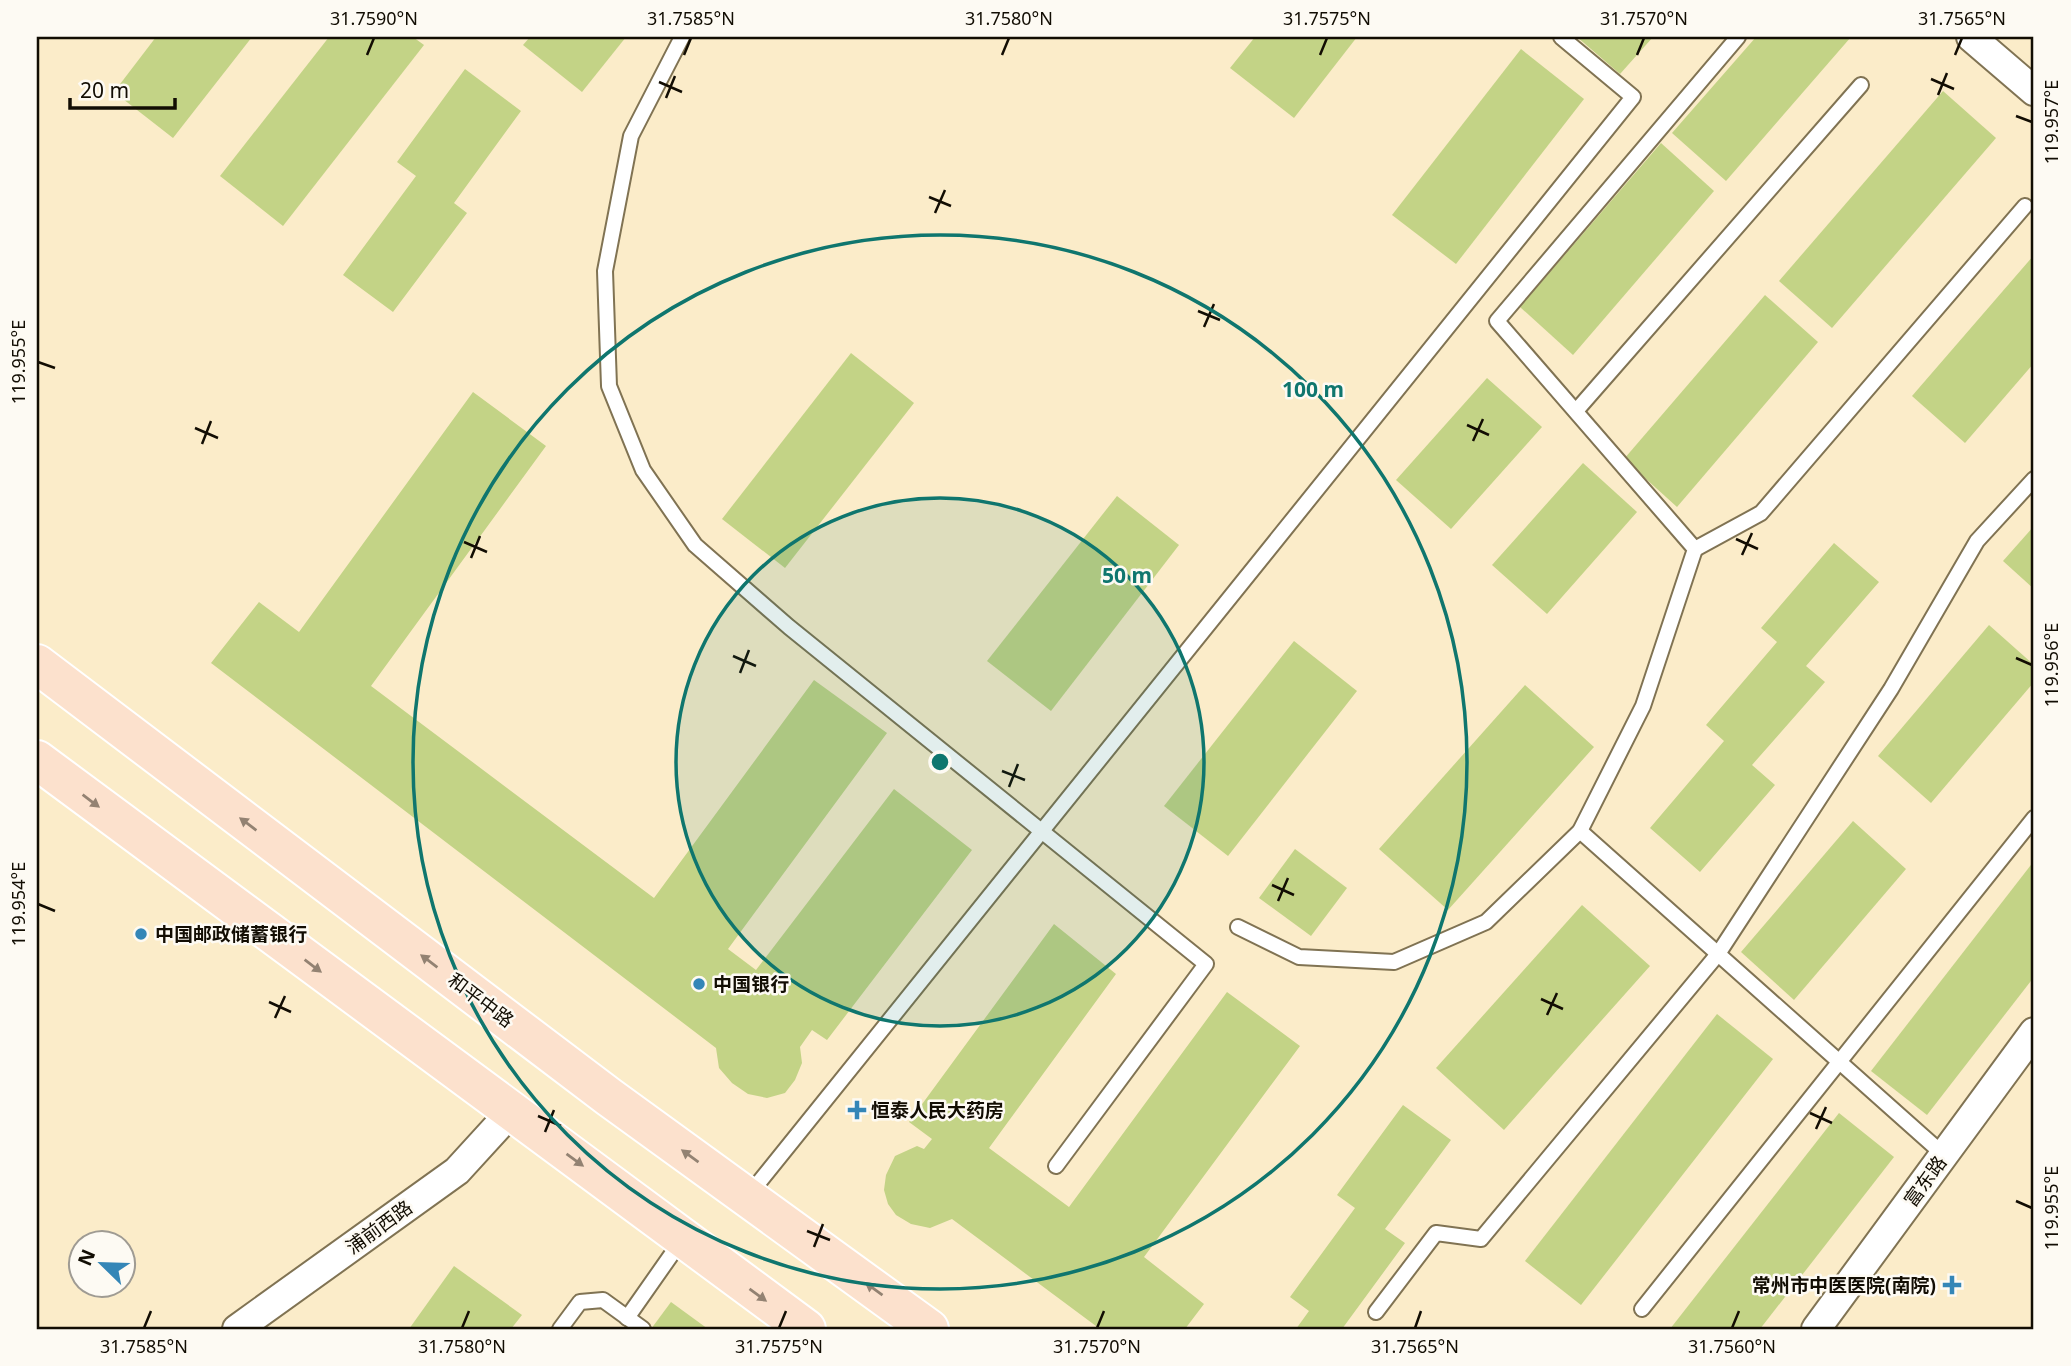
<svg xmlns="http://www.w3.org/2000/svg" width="2071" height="1366" viewBox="0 0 2071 1366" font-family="'Noto Sans','Noto Sans SC',sans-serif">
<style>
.building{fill:#c3d386}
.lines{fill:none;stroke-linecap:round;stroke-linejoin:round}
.lane-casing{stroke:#807353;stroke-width:18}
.street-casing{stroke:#807353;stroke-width:32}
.primary-casing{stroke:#fff;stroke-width:42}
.lane{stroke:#fff;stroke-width:14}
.street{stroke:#fff;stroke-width:28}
.primary{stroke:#fce1cd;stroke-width:38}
.oneway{fill:#938272}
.ticks{fill:none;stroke:#120d03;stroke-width:2.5}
.ring{fill:none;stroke:#0f766e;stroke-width:3.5}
.poi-dot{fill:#3486b7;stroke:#fdfaf3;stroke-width:2.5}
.labels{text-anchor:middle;stroke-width:5;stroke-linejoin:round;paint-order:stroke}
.poi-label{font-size:19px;font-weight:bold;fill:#120d03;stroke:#fdfaf3;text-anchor:start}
.street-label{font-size:19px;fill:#120d03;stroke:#fdfaf3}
.centre{fill:#0f766e;stroke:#fdfaf3;stroke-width:3.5}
.ring-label{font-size:21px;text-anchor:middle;font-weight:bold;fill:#0f766e;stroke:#fdfaf3;stroke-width:5;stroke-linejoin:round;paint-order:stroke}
.neatline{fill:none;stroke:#120d03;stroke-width:2.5}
.ticks-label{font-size:18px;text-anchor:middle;fill:#120d03}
</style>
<rect width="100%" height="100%" fill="#fbecc9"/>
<!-- building -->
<g class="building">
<polygon points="156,37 252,37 173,138 114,92"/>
<polygon points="329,37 413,37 424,45 283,226 220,176"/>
<polygon points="530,37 626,37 582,92 523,45"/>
<polygon points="1255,37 1357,37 1294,118 1230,68"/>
<polygon points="1577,37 1653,37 1620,74"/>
<polygon points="1756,37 1851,37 1726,181 1672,133"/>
<polygon points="1521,49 1584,99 1456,264 1392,215"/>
<polygon points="465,69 521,111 454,203 467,213 393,312 343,275 416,176 397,162"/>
<polygon points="1943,91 1996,138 1832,328 1779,281"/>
<polygon points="1661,143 1714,191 1573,355 1520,307"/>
<polygon points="2034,255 2034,363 1965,443 1912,396"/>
<polygon points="1765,295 1818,342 1677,507 1624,459"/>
<polygon points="851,353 914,403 785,568 722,519"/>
<polygon points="1487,378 1542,427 1451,529 1396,480"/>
<polygon points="473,392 546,446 371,686 654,898 814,680 887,733 728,949 756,970 894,789 972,850 827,1040 812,1030 800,1047 802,1063 795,1080 785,1093 767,1098 748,1094 732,1083 719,1068 716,1048 211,663 259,602 299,632"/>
<polygon points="1583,463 1637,512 1547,614 1492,565"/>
<polygon points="1117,496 1179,545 1051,711 987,661"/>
<polygon points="2034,526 2034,589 2003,561"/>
<polygon points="1834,543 1879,582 1806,666 1825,682 1752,765 1775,785 1700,872 1650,828 1724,741 1706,725 1777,642 1761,628"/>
<polygon points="1989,625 2034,665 2034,682 1931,803 1878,756"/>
<polygon points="1294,641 1357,691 1228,856 1164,806"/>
<polygon points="1525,685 1594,747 1448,910 1379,849"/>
<polygon points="1853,821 1906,869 1794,1000 1741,952"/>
<polygon points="1295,849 1347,888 1311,936 1259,898"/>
<polygon points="2034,861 2034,977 1927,1115 1871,1071"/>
<polygon points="1582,905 1650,966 1504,1130 1436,1068"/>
<polygon points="1054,924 1116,974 989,1148 1069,1207 1227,992 1300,1046 1144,1257 1204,1304 1185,1329 1100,1329 952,1219 930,1228 911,1224 896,1215 888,1204 884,1190 886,1175 895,1156 917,1146 924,1149 932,1139 909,1122"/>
<polygon points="1717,1014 1773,1059 1581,1305 1525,1261"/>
<polygon points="1403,1105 1451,1140 1385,1229 1405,1243 1342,1329 1296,1329 1309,1311 1290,1297 1355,1208 1337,1195"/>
<polygon points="1839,1113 1894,1157 1760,1329 1670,1329"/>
<polygon points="454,1266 522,1315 511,1329 409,1329"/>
<polygon points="671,1302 708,1329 651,1329"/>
</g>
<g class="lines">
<!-- lane casing -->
<g class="lane-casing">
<g id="lane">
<polyline points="682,37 631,136 605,271 609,386 643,470 695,545 789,627 1206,964 1056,1166"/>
<polyline points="1576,411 1861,85"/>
<polyline points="1695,549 1761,513 2025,206"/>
<polyline points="1580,831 1944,1155"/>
<polyline points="1238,927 1299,957 1394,962 1486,922 1580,831 1643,706 1695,549 1497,321 1738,37"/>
<polyline points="748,1196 1633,97 1561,37"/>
<polyline points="1642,1309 2034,818"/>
<polyline points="1376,1312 1436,1233 1481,1239 1718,954 1891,689 1977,541 2034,479"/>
<polyline points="627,1318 681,1241"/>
<polyline points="560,1329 580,1302 603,1300 643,1329"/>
</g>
</g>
<!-- street casing -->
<g class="street-casing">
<g id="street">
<polyline points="1971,37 2034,91"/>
<polyline points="237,1329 457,1171 510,1113"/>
<polyline points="1816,1329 2034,1032"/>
</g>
</g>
<!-- primary casing -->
<g class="primary-casing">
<g id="primary">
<polyline points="37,664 609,1097 929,1329"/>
<polyline points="37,760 806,1329"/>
</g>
</g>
<!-- lane -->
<use href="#lane" class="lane"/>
<!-- street -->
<use href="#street" class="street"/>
<!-- primary -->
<use href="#primary" class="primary"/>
</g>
<!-- one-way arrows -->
<defs><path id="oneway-solid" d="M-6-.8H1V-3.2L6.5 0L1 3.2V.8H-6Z" transform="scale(1.75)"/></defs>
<g class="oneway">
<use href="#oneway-solid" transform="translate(91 801) rotate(37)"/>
<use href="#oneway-solid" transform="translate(248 824) rotate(-143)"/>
<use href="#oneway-solid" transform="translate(429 961) rotate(-143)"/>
<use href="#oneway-solid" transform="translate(313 966) rotate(37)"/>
<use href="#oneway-solid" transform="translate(690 1156) rotate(-144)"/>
<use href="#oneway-solid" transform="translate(575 1160) rotate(36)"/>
<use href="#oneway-solid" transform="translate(874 1289) rotate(-144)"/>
<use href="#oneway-solid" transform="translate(758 1295) rotate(36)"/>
</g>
<!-- ticks -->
<path class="ticks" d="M367,55l7,-17M684,55l7,-17M1002,55l7,-17M1320,55l7,-17M1637,55l7,-17M1955,55l7,-17M1931,79l23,10M659,82l23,10M1938,95l9,-22M666,98l9,-22M2016,116l16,6M929,197l22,9M935,213l10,-23M1198,311l22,9M1204,327l10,-23M38,362l17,6M1467,425l22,10M195,428l23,10M1473,441l10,-22M202,444l9,-23M1736,539l22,10M464,542l23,10M1742,555l10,-22M471,558l9,-22M733,656l23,10M2016,658l16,7M740,673l9,-23M1002,771l23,9M1009,787l9,-23M1272,885l22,10M1278,901l10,-23M38,904l17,7M1541,999l22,10M269,1002l22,10M1547,1015l10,-22M275,1018l10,-22M1810,1113l22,10M538,1116l23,10M1816,1129l10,-22M545,1132l9,-22M2016,1201l16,7M807,1231l23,9M814,1247l9,-23M144,1328l7,-17M462,1328l7,-17M779,1328l7,-17M1097,1328l7,-17M1415,1328l6,-17M1732,1328l7,-17"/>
<!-- distance rings -->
<circle cx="940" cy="762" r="264" fill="#0f766e" fill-opacity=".12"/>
<g class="ring">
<circle cx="940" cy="762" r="264"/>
<circle cx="940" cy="762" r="527"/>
</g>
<!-- markers -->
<g class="poi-dot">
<circle cx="141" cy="934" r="7"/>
<circle cx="699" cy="984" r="7"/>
<path d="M853.5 1099.5h7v7h7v7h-7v7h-7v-7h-7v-7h7z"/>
<path d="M1948.5 1274.5h7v7h7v7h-7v7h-7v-7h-7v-7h7z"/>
</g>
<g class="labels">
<!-- poi labels -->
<g class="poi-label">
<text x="155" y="941">中国邮政储蓄银行</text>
<text x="713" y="991">中国银行</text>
<text x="871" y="1117">恒泰人民大药房</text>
<text x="1936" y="1292" text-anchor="end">常州市中医医院(南院)</text>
</g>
<!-- street labels -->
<g class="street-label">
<text transform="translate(481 1000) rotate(37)" y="7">和平中路</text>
<text transform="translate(1925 1181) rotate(-54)" y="7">富东路</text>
<text transform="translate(379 1227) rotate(-36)" y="7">浦前西路</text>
</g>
</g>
<circle cx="940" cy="762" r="10" class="centre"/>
<g class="ring-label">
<text x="1313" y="397">100 m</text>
<text x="1127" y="583">50 m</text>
</g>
<!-- border -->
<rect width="2071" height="1366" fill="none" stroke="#fdfaf3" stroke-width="77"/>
<!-- north arrow -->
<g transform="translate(102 1264) rotate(293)"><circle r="33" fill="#fdfaf3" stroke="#9f9b93" stroke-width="2"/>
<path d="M0-5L12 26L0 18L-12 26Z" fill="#3486b7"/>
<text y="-10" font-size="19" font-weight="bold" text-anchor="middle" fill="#120d03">N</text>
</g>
<!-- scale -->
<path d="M70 98v10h105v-10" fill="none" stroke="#120d03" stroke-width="3.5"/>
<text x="80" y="98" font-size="21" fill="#120d03" stroke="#fdfaf3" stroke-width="5" paint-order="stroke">20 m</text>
<rect x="38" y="38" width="1994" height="1290" class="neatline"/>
<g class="ticks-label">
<text x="374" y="25">31.7590°N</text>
<text x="691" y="25">31.7585°N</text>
<text x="1009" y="25">31.7580°N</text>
<text x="1327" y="25">31.7575°N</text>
<text x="1644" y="25">31.7570°N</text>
<text x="1962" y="25">31.7565°N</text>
<text transform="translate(2052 122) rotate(-90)" y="6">119.957°E</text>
<text transform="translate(19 362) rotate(-90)" y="6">119.955°E</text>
<text transform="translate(2052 665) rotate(-90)" y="6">119.956°E</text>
<text transform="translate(19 904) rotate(-90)" y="6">119.954°E</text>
<text transform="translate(2052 1208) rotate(-90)" y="6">119.955°E</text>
<text x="144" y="1353">31.7585°N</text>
<text x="462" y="1353">31.7580°N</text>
<text x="779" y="1353">31.7575°N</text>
<text x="1097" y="1353">31.7570°N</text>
<text x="1415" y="1353">31.7565°N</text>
<text x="1732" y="1353">31.7560°N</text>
</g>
</svg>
